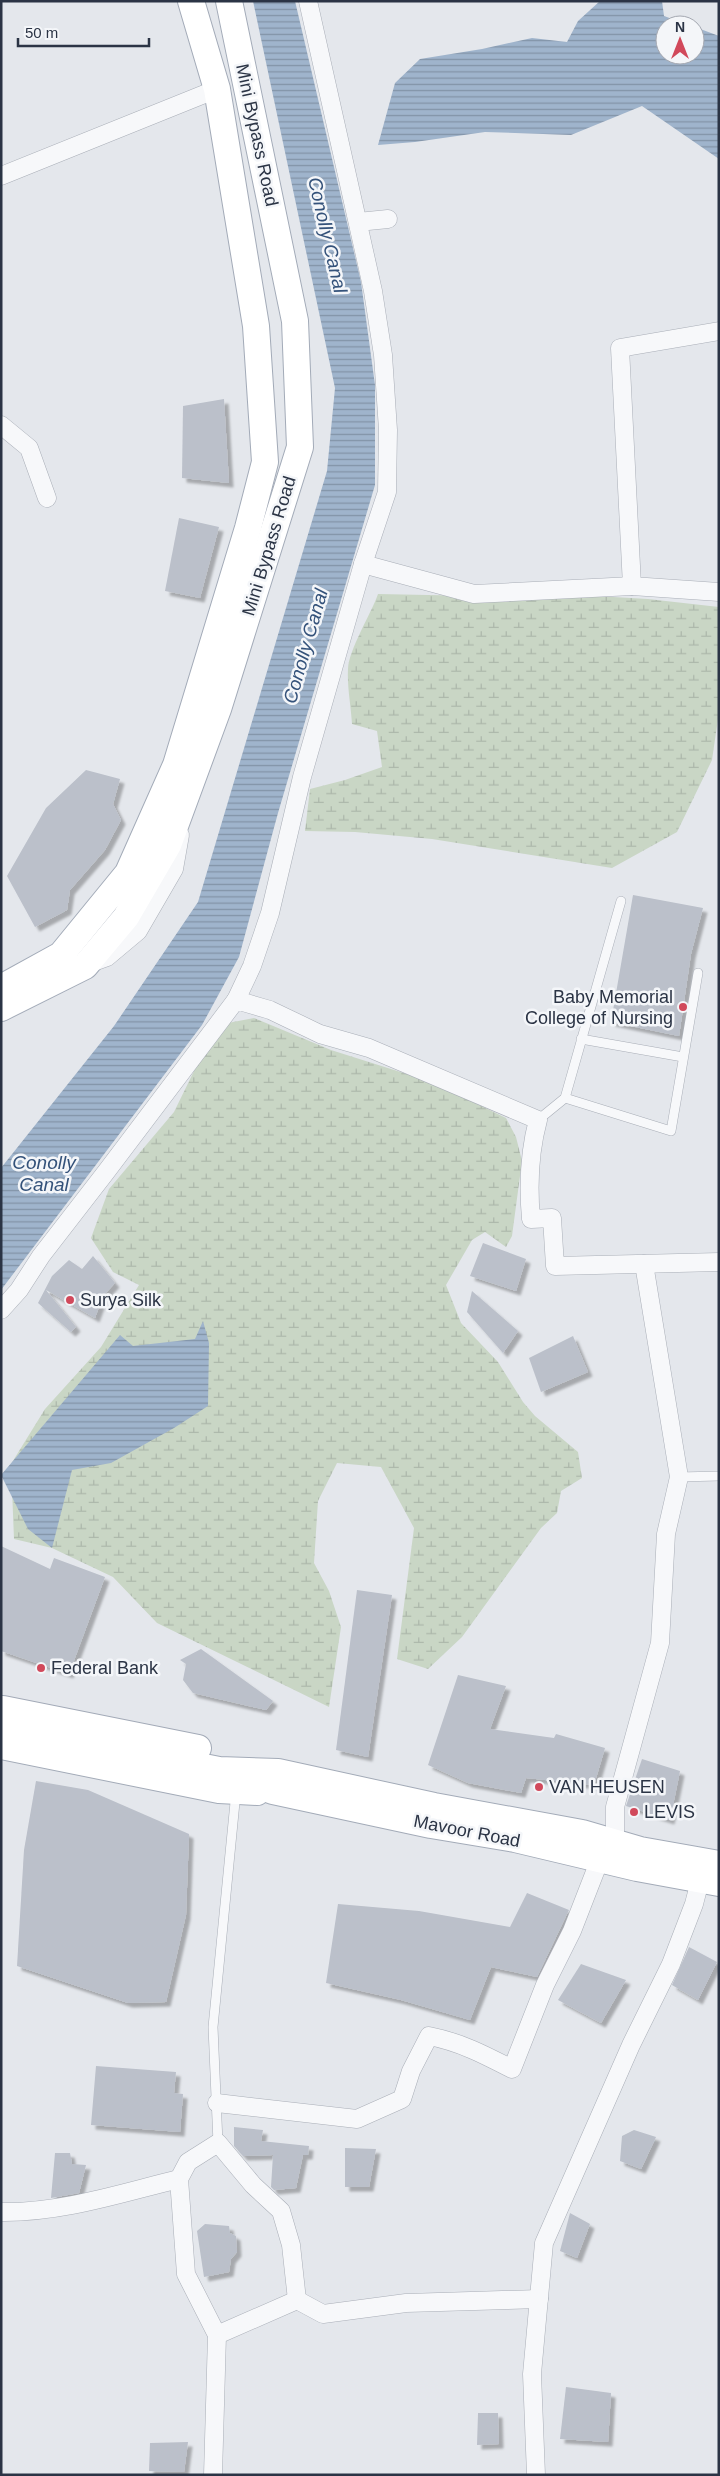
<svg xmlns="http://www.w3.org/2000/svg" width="720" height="2476" viewBox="0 0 720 2476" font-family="Helvetica,sans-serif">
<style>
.wetland{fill:url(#wetland-marsh)}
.water{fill:url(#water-rules)}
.building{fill:#bbc0ca;filter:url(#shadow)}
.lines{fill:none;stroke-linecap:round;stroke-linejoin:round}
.lane-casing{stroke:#a9aeb7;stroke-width:10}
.street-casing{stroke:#a9aeb7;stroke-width:19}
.primary-casing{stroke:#a3abb8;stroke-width:28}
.lane{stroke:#f7f8fa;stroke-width:9}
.street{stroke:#f7f8fa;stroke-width:18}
.primary{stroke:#fff;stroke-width:26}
.poi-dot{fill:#d1495b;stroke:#f4f6f9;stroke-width:2}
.labels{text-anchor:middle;stroke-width:5;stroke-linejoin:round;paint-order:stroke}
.street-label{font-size:18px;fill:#2b3445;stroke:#f4f6f9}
.poi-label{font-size:18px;fill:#2b3445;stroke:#f4f6f9;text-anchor:start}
.water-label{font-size:19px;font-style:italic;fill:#34527a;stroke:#f4f6f9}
</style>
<defs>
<pattern id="wetland-marsh" width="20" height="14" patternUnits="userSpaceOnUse" patternTransform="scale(1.25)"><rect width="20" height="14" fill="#c9d6c5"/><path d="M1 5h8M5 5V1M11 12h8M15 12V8" fill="none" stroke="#adb8ab"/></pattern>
<pattern id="water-rules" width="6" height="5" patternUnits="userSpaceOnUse" patternTransform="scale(1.25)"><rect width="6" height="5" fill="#9fb4cc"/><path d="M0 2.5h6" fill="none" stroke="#8293a7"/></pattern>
<filter id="shadow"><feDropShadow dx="4.5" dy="4.5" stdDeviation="1" flood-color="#0004"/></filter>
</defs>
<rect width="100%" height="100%" fill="#e4e7ec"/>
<!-- wetland -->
<g class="wetland">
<path d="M378,594l100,2 100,-1 70,4 71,8v105l-7,48 -35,72 -65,36 -180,-29 -77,-7 -50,-1 5,-42 35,-9 37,-13 -5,-36 -25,-7c-1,-18 -5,-37 -4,-55 1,-20 23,-55 30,-75z"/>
<polygon points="254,1018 331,1050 432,1082 506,1118 516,1137 522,1161 512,1236 506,1247 485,1232 472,1240 446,1285 461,1323 498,1362 523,1402 535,1416 578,1452 582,1478 561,1491 557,1513 541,1528 462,1637 428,1669 397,1659 414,1528 381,1467 337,1463 318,1501 314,1563 329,1591 341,1627 329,1707 157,1623 113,1577 52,1548 14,1539 11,1464 45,1409 101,1347 139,1285 113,1272 91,1238 109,1189 174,1112 195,1069 228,1023"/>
</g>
<!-- water -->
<g class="water">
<polygon points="253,1 295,1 361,282 375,385 375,485 278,813 239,957 202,1025 1,1290 1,1168 114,1026 198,902 327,471 335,388"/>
<polygon points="600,1 662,1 664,16 689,25 665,25 665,55 695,55 695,27 719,36 719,159 642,106 571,135 485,132 415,142 378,145 395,83 420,59 482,49 532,38 567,42 578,21"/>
<polygon points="203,1321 209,1343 208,1406 174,1428 111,1463 72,1470 52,1548 28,1529 1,1475 120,1335 133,1346 195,1339"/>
</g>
<!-- building -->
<g class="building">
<polygon points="224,399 229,483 182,478 183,406"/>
<polygon points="179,518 219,527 200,598 165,591"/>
<polygon points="86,770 120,779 113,804 121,820 105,850 70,890 67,910 35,927 7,876 46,808"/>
<polygon points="633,895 703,908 691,954 679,1036 611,1022"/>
<polygon points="483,1243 526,1259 516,1291 470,1276"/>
<polygon points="93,1256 115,1283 103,1296 95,1318 46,1290 76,1327 71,1332 38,1303 52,1276 69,1260 82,1269"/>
<polygon points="472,1291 518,1331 503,1353 467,1312"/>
<polygon points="573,1336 588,1372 541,1392 529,1358"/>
<polygon points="1,1546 50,1569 54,1558 105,1577 69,1674 1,1651"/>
<polygon points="357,1590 392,1595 368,1757 336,1750"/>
<polygon points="201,1649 273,1701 266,1710 193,1693 183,1680 186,1664 180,1660"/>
<polygon points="458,1675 506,1686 490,1729 554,1738 556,1734 605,1748 594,1785 526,1778 521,1793 468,1783 428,1765"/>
<polygon points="642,1759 680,1771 670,1820 626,1806"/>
<polygon points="36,1781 88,1790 189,1834 186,1915 166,2002 128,2003 17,1966 24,1850"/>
<polygon points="527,1893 569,1910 567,1914 537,1977 491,1967 470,2020 401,2000 326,1983 338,1904 419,1911 510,1927"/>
<polygon points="689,1947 717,1962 698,2000 672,1985"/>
<polygon points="581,1964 626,1980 601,2023 558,2000"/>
<polygon points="96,2066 176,2072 174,2093 183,2094 180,2132 91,2125"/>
<polygon points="234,2127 263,2130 261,2141 309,2146 308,2155 303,2155 296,2188 274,2190 271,2187 273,2155 243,2156 234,2146"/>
<polygon points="634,2130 656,2137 641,2169 620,2161 622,2136"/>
<polygon points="345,2148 376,2149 369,2187 345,2187"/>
<polygon points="55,2153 70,2153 72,2164 86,2165 79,2193 51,2198"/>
<polygon points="570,2213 590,2224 577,2258 560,2251"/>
<polygon points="205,2224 229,2226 230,2233 236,2236 237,2252 231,2259 229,2272 204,2277 197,2231"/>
<polygon points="566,2387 611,2393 608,2442 560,2439"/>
<polygon points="478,2413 498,2413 499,2444 477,2445"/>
<polygon points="188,2442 184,2472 149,2471 150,2443"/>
</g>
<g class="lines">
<!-- lane casing -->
<g class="lane-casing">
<g id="lane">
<polyline points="581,1039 683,1057"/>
<polyline points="565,1098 671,1131 698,973"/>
<polyline points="538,1120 565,1098 621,901"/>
<polyline points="679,1477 719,1476"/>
<polyline points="218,2143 213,2027 236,1792"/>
</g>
</g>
<!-- street casing -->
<g class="street-casing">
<g id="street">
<polyline points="1,176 217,89"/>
<polyline points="358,222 388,219"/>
<polyline points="719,331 620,348 632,586 719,592"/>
<polyline points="1,425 29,448 47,498"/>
<polyline points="363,564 474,594 632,586"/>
<polyline points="96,961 107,957 138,931 174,869 180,835"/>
<polyline points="236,1000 252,966 270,913 302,777 363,564 387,492 388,430 383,355 373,291 308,1"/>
<path d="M1,1310l18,-20 22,-34 65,-84 130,-172 34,10 50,24 49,14 169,72c-9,33 -10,65 -7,99l21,-1 3,48 164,-4"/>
<polyline points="615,1842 615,1807 660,1643 666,1534 679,1477 644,1264"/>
<path d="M217,2103l140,16 45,-20 9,-28 18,-35c31,6 56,19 83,33l33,-84 27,-54 28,-72"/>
<path d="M1,2212c61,1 120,-19 178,-33"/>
<polyline points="297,2300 323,2314 406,2303 539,2299"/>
<polyline points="217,2335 297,2300"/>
<polyline points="213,2475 217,2335 186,2274 179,2179 188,2162 218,2143 253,2185 281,2211 291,2245 297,2300"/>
<polyline points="536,2475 532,2374 544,2243 631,2045 671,1964 694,1904 703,1869"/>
</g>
</g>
<!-- primary casing -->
<g class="primary-casing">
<g id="primary">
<polyline points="1,988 61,955 128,873 176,765 248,528 265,462 256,326 217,89 191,1"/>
<polyline points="1,1008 85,966 126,917 168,845 218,709 300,447 295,321 229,1"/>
<polyline points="3,1709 198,1748"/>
<polyline points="1,1727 219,1770 278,1772 434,1806 582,1833 640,1850 719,1864"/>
<polyline points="1,1746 219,1790 257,1792"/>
<polyline points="234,1777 273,1791 431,1825 515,1839 637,1868 719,1883"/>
</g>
</g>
<!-- lane -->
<use href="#lane" class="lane"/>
<!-- street -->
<use href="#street" class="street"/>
<!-- primary -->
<use href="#primary" class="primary"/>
</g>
<!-- markers -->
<g class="poi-dot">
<circle cx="683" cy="1007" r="5"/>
<circle cx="70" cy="1300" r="5"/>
<circle cx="41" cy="1668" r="5"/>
<circle cx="539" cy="1787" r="5"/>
<circle cx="634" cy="1812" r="5"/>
</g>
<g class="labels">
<!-- street labels -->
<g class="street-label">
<text transform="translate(257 135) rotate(78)" y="6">Mini Bypass Road</text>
<text transform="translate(269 546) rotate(-73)" y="6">Mini Bypass Road</text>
<text transform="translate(467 1831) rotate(11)" y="6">Mavoor Road</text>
</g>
<!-- poi labels -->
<g class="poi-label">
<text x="673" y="1003" text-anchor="end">Baby Memorial<tspan x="673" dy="21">College of Nursing</tspan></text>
<text x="80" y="1306">Surya Silk</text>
<text x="51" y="1674">Federal Bank</text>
<text x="549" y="1793">VAN HEUSEN</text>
<text x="644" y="1818">LEVIS</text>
</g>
<!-- water labels -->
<g class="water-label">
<text transform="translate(328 235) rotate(77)" y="7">Conolly Canal</text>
<text transform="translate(305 646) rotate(-74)" y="7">Conolly Canal</text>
<text x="44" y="1169">Conolly<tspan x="44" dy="22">Canal</tspan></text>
</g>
</g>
<!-- border -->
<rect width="720" height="2476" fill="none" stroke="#2b3445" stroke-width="5"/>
<!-- north arrow -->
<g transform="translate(680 40)"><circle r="24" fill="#f4f6f9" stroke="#a4a8b1"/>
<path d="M0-4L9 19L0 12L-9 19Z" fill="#d1495b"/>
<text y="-8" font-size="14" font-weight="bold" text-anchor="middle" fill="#2b3445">N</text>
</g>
<!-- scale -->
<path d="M18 38v8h131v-8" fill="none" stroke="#2b3445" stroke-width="2.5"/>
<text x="25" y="38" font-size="15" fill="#2b3445" stroke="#f4f6f9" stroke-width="4" paint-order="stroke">50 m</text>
</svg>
